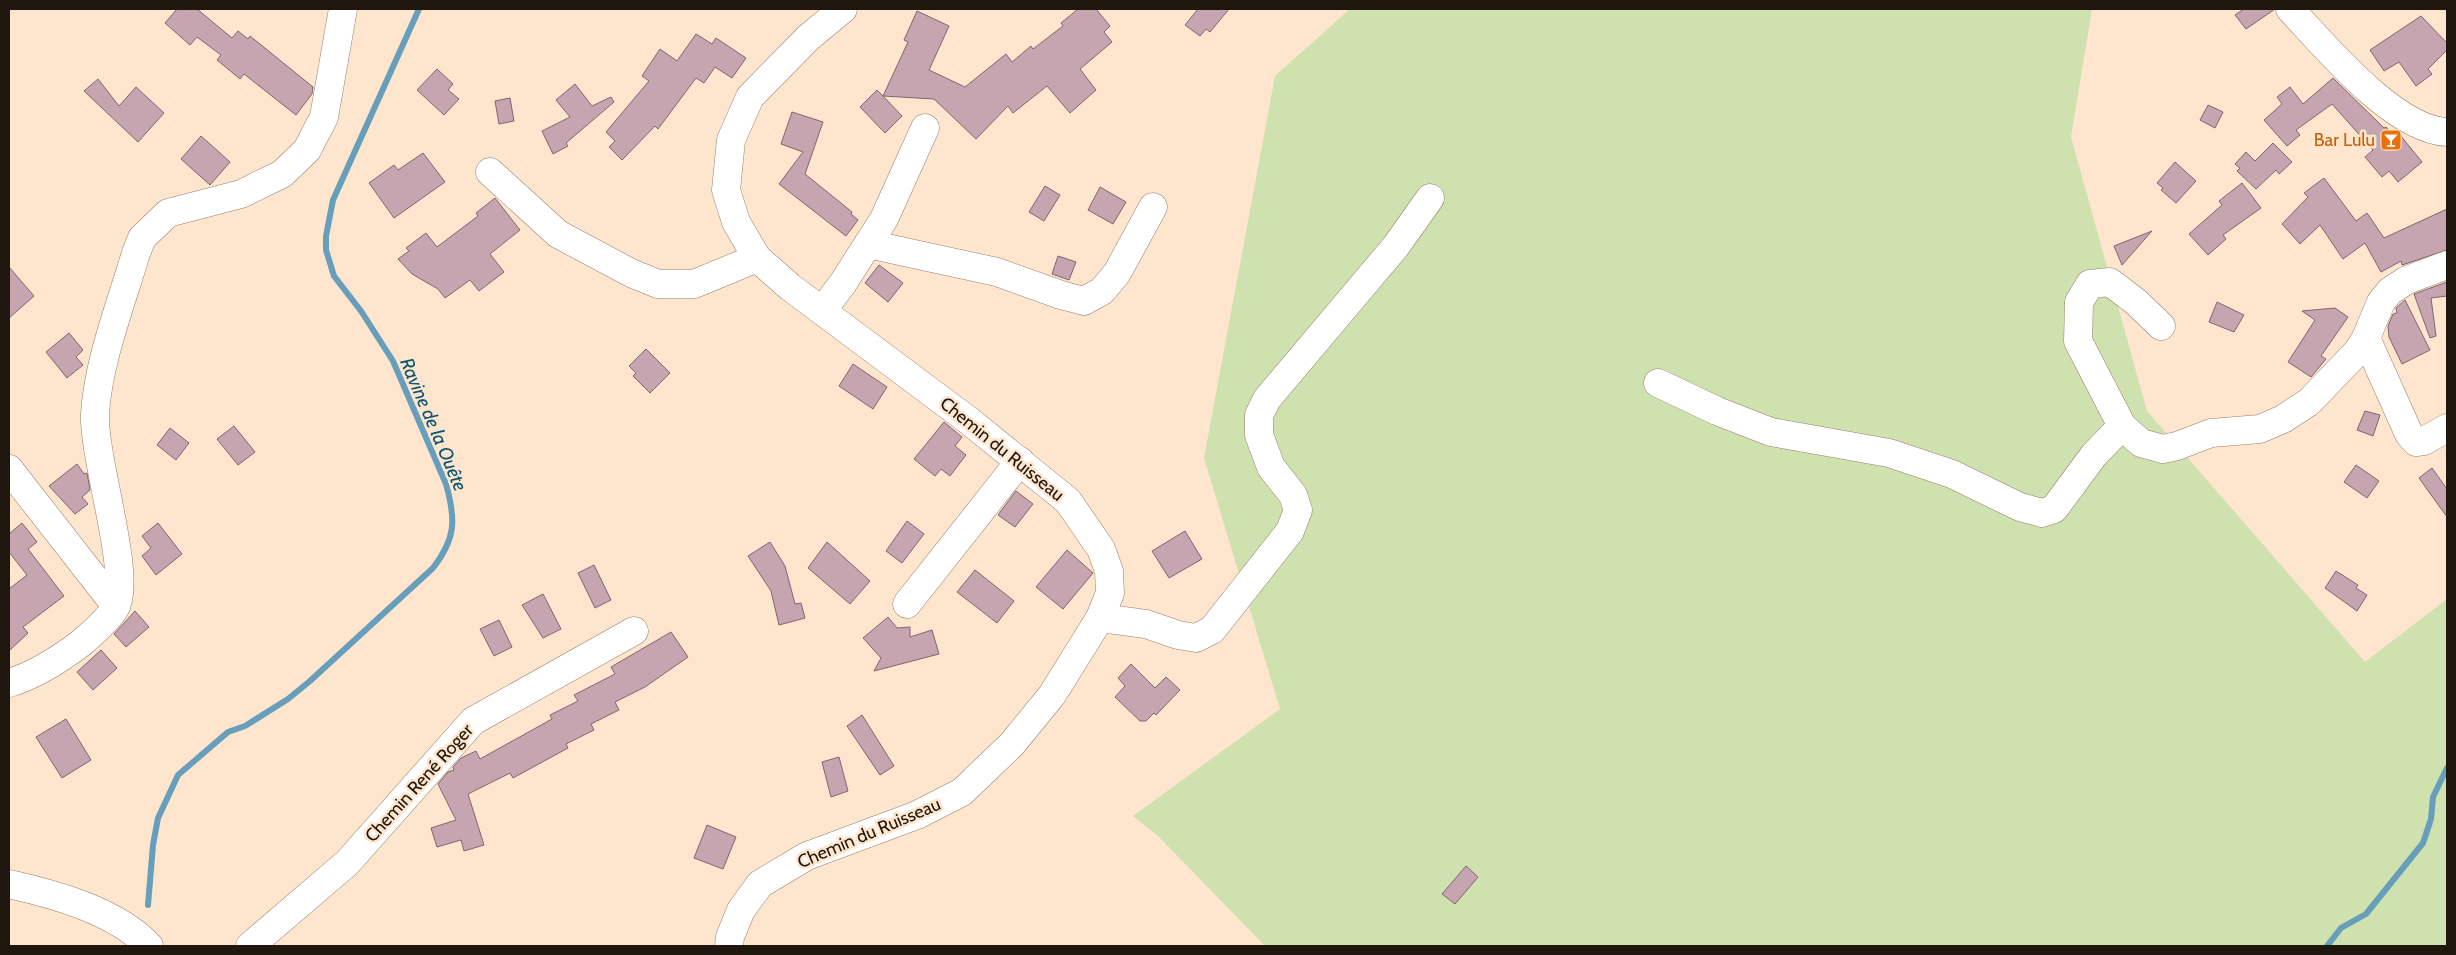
<svg xmlns="http://www.w3.org/2000/svg" width="2456" height="955" viewBox="0 0 2456 955" font-family="Cabin,sans-serif">
<style>
.green{fill:#cfe1ae}
.lines{fill:none;stroke-linecap:round;stroke-linejoin:round}
.stream{stroke:#669ebb;stroke-width:6}
.building{fill:#c6a5b0;stroke:#82646f}
.minor-casing{stroke:#96806a;stroke-width:29}
.minor{stroke:#fff;stroke-width:28}
.labels{text-anchor:middle;stroke-width:5;stroke-linejoin:round;paint-order:stroke}
.food-label{font-size:18px;fill:#c56008;stroke:#fee5cd;text-anchor:end}
.street-label{font-size:18px;fill:#1f170e;stroke:#fee5cd}
.water-label{font-size:19px;font-style:italic;fill:#0a5472;stroke:#fee5cd}
</style>
<rect width="100%" height="100%" fill="#fee5cd"/>
<!-- green -->
<polygon class="green" points="1350,9 2092,9 2071,137 2147,411 2365,662 2447,599 2447,946 1265,946 1157,835 1133,816 1280,709 1204,458 1275,76"/>
<g class="lines">
<!-- stream -->
<g class="stream">
<path d="M148,905l5,-60 5,-27 20,-43 50,-43 17,-6 43,-27 22,-18 123,-113c23,-30 23,-48 13,-84l-53,-123 -32,-50 -27,-35 -8,-26v-14l7,-36 86,-191"/>
<polyline points="2327,946 2341,928 2366,914 2423,843 2431,819 2433,797 2447,768"/>
</g>
</g>
<!-- building -->
<g class="building">
<polygon points="177,9 197,9 232,38 238,31 248,39 250,36 313,87 312,94 296,115 244,74 240,79 217,60 221,55 197,37 190,45 165,23"/>
<polygon points="1078,9 1096,9 1110,26 1104,32 1112,42 1080,69 1096,90 1070,113 1047,86 1013,113 1008,106 976,139 934,99 883,96 902,116 885,133 860,107 877,90 883,96 908,42 904,40 917,11 949,26 929,70 965,87 1006,54 1012,62 1031,46 1033,49 1063,26 1061,23"/>
<polygon points="1198,9 1229,9 1210,32 1206,29 1200,36 1185,25"/>
<polygon points="2244,9 2275,9 2246,29 2235,15"/>
<polygon points="2421,16 2447,43 2447,50 2428,69 2432,74 2416,86 2399,62 2384,71 2370,50"/>
<polygon points="696,34 712,44 716,38 746,58 732,78 715,67 704,83 696,78 658,129 655,126 622,160 609,147 615,141 606,132 649,81 642,76 660,49 677,61"/>
<polygon points="437,69 453,84 448,90 459,99 444,115 417,90"/>
<polygon points="2333,78 2384,128 2386,127 2392,134 2396,130 2422,162 2398,182 2389,171 2382,177 2365,157 2373,150 2332,104 2296,130 2300,135 2287,146 2264,120 2282,104 2277,97 2290,87 2303,104"/>
<polygon points="98,79 119,106 136,87 164,113 138,142 84,91"/>
<polygon points="575,84 592,106 611,97 614,102 566,143 568,146 553,154 542,131 570,117 556,100"/>
<polygon points="510,98 514,121 499,124 495,101"/>
<polygon points="2208,105 2223,112 2215,128 2200,120"/>
<polygon points="792,112 823,122 805,174 852,212 851,214 858,220 846,236 779,184 803,152 781,144"/>
<polygon points="201,136 230,162 210,185 181,159"/>
<polygon points="2273,143 2292,162 2279,174 2276,170 2256,189 2237,171 2240,168 2235,164 2246,152 2255,161"/>
<polygon points="423,153 445,182 394,218 369,183 394,165 398,170"/>
<polygon points="2175,162 2196,181 2176,203 2161,190 2163,188 2157,183"/>
<polygon points="2324,178 2356,221 2367,213 2384,238 2447,209 2447,250 2402,265 2401,261 2381,272 2365,243 2343,259 2320,225 2300,244 2282,224 2308,197 2304,193"/>
<polygon points="2242,183 2261,208 2223,235 2226,239 2208,255 2189,234 2222,205 2219,201"/>
<polygon points="1045,186 1060,195 1044,221 1029,212"/>
<polygon points="1100,187 1126,202 1113,224 1088,210"/>
<polygon points="495,198 520,230 490,254 504,272 479,291 470,280 445,298 438,289 412,274 398,259 409,251 406,248 426,233 437,247 478,216 476,213"/>
<polygon points="2152,231 2122,265 2114,246"/>
<polygon points="1058,256 1076,262 1069,280 1052,274"/>
<polygon points="879,265 903,283 888,302 865,283"/>
<polygon points="9,267 34,296 9,318"/>
<polygon points="2447,282 2447,296 2431,298 2436,336 2430,338 2414,294"/>
<polygon points="2405,300 2430,350 2402,364 2389,337 2388,326 2393,314 2397,313 2396,308"/>
<polygon points="2217,302 2244,315 2234,332 2209,322"/>
<polygon points="2335,308 2348,317 2321,356 2326,359 2311,377 2288,362 2315,320 2302,311"/>
<polygon points="69,333 83,350 76,357 83,365 67,378 46,352"/>
<polygon points="646,349 670,373 650,393 633,376 636,373 629,366"/>
<polygon points="853,364 887,387 873,409 839,386"/>
<polygon points="2365,411 2380,415 2373,436 2357,430"/>
<polygon points="944,422 962,437 955,446 966,455 950,476 941,469 935,476 914,459"/>
<polygon points="234,426 255,452 238,465 217,439"/>
<polygon points="170,428 189,443 176,460 157,445"/>
<polygon points="77,464 84,474 87,473 90,490 82,497 88,504 75,514 49,486"/>
<polygon points="2356,465 2379,481 2367,498 2344,482"/>
<polygon points="2432,468 2447,489 2447,517 2419,478"/>
<polygon points="1016,491 1033,504 1015,527 998,515"/>
<polygon points="907,521 924,534 902,563 886,551"/>
<polygon points="22,523 37,542 28,549 64,596 23,627 28,633 9,651 9,589 27,575 9,552 9,534"/>
<polygon points="158,523 182,554 156,575 142,556 151,548 142,536"/>
<polygon points="1185,531 1202,559 1169,578 1152,551"/>
<polygon points="770,542 785,566 795,604 801,603 805,618 779,625 771,591 748,556"/>
<polygon points="827,542 870,581 850,604 808,568"/>
<polygon points="1067,550 1093,573 1063,609 1036,587"/>
<polygon points="594,565 611,600 595,608 578,573"/>
<polygon points="975,570 1014,601 997,623 957,592"/>
<polygon points="2336,571 2358,585 2356,588 2367,595 2357,611 2325,588"/>
<polygon points="543,594 561,629 543,638 522,605"/>
<polygon points="135,611 149,627 126,647 114,634"/>
<polygon points="888,617 897,628 910,627 910,637 932,630 939,654 874,671 881,658 863,638"/>
<polygon points="499,620 512,647 494,656 480,629"/>
<polygon points="671,632 688,657 645,687 615,702 619,710 591,724 594,730 566,744 568,748 513,778 510,773 468,794 484,845 464,851 461,840 437,847 431,828 456,820 438,784 448,772 454,770 453,767 461,758 476,751 480,759 552,719 550,715 578,701 574,695 615,674 611,667"/>
<polygon points="101,650 117,668 93,690 77,672"/>
<polygon points="1131,664 1155,688 1166,677 1180,690 1156,715 1154,713 1146,721 1140,721 1115,697 1125,686 1118,678"/>
<polygon points="862,715 894,766 880,775 847,726"/>
<polygon points="66,719 91,760 62,778 36,737"/>
<polygon points="839,757 848,791 831,797 822,762"/>
<polygon points="707,825 736,837 723,869 694,858"/>
<polygon points="1466,866 1478,877 1455,904 1442,894"/>
</g>
<g class="lines">
<!-- minor casing -->
<g class="minor-casing">
<g id="minor">
<path d="M2290,9c35,37 104,121 157,123"/>
<polyline points="490,172 558,234 631,273 658,284 694,284 757,258"/>
<polyline points="868,244 997,272 1061,295 1084,301 1102,291 1117,273 1153,207"/>
<polyline points="822,311 843,283 884,219 925,128"/>
<polyline points="2161,326 2136,302 2110,282 2090,284 2079,302 2078,341 2122,426 2141,443 2163,449 2177,446 2211,433 2260,429 2283,419 2309,402 2357,352 2366,338 2381,302 2390,291 2407,280 2447,265"/>
<polyline points="2366,338 2409,434 2416,442 2424,441 2447,428"/>
<polyline points="1658,383 1717,411 1771,432 1889,453 1952,474 2020,507 2042,513 2054,509 2094,455 2122,426"/>
<polyline points="9,469 116,606"/>
<polyline points="907,604 1020,461"/>
<polyline points="1100,618 1146,624 1178,635 1196,638 1212,630 1290,531 1298,510 1293,495 1271,467 1259,435 1259,415 1267,399 1396,246 1430,198"/>
<path d="M9,683c26,-8 50,-23 72,-40 12,-10 26,-22 34,-35 18,-29 -22,-150 -20,-194 3,-52 26,-110 41,-161l6,-15 26,-25 73,-19 41,-20 25,-24 17,-33 19,-108"/>
<path d="M9,884c45,10 107,27 140,62"/>
<polyline points="250,946 347,863 473,721 634,631"/>
<polyline points="729,946 730,937 741,910 760,884 807,856 917,815 962,792 1012,744 1052,695 1100,618 1110,593 1109,571 1101,549 1068,501 968,420 790,287 757,258 736,222 726,190 731,140 750,97 809,37 843,9"/>
</g>
</g>
<!-- minor -->
<use href="#minor" class="minor"/>
</g>
<!-- icons -->
<defs>
<g id="bar-square" transform="scale(1.125)"><rect x="-9" y="-9" width="18" height="18" rx="4" fill="#e8710a" stroke="#fee5cd"/><path d="M-6-5H6L.8 .8V4.5H3.5V6h-7V4.5H-.8V.8Z" fill="#fff"/></g>
</defs>
<g fill-rule="evenodd">
<use href="#bar-square" x="2391" y="140"/>
</g>
<g class="labels">
<!-- food labels -->
<g class="food-label">
<text x="2375" y="146">Bar Lulu</text>
</g>
<!-- street labels -->
<g class="street-label">
<text transform="translate(1002 449) rotate(39)" y="6">Chemin du Ruisseau</text>
<text transform="translate(419 783) rotate(-48)" y="6">Chemin René Roger</text>
<text transform="translate(869 833) rotate(-23)" y="6">Chemin du Ruisseau</text>
</g>
<!-- water labels -->
<g class="water-label">
<text transform="translate(434 424) rotate(67)" y="7">Ravine de la Ouête</text>
</g>
</g>
<!-- border -->
<rect width="2456" height="955" fill="none" stroke="#1f170e" stroke-width="20"/>
</svg>
